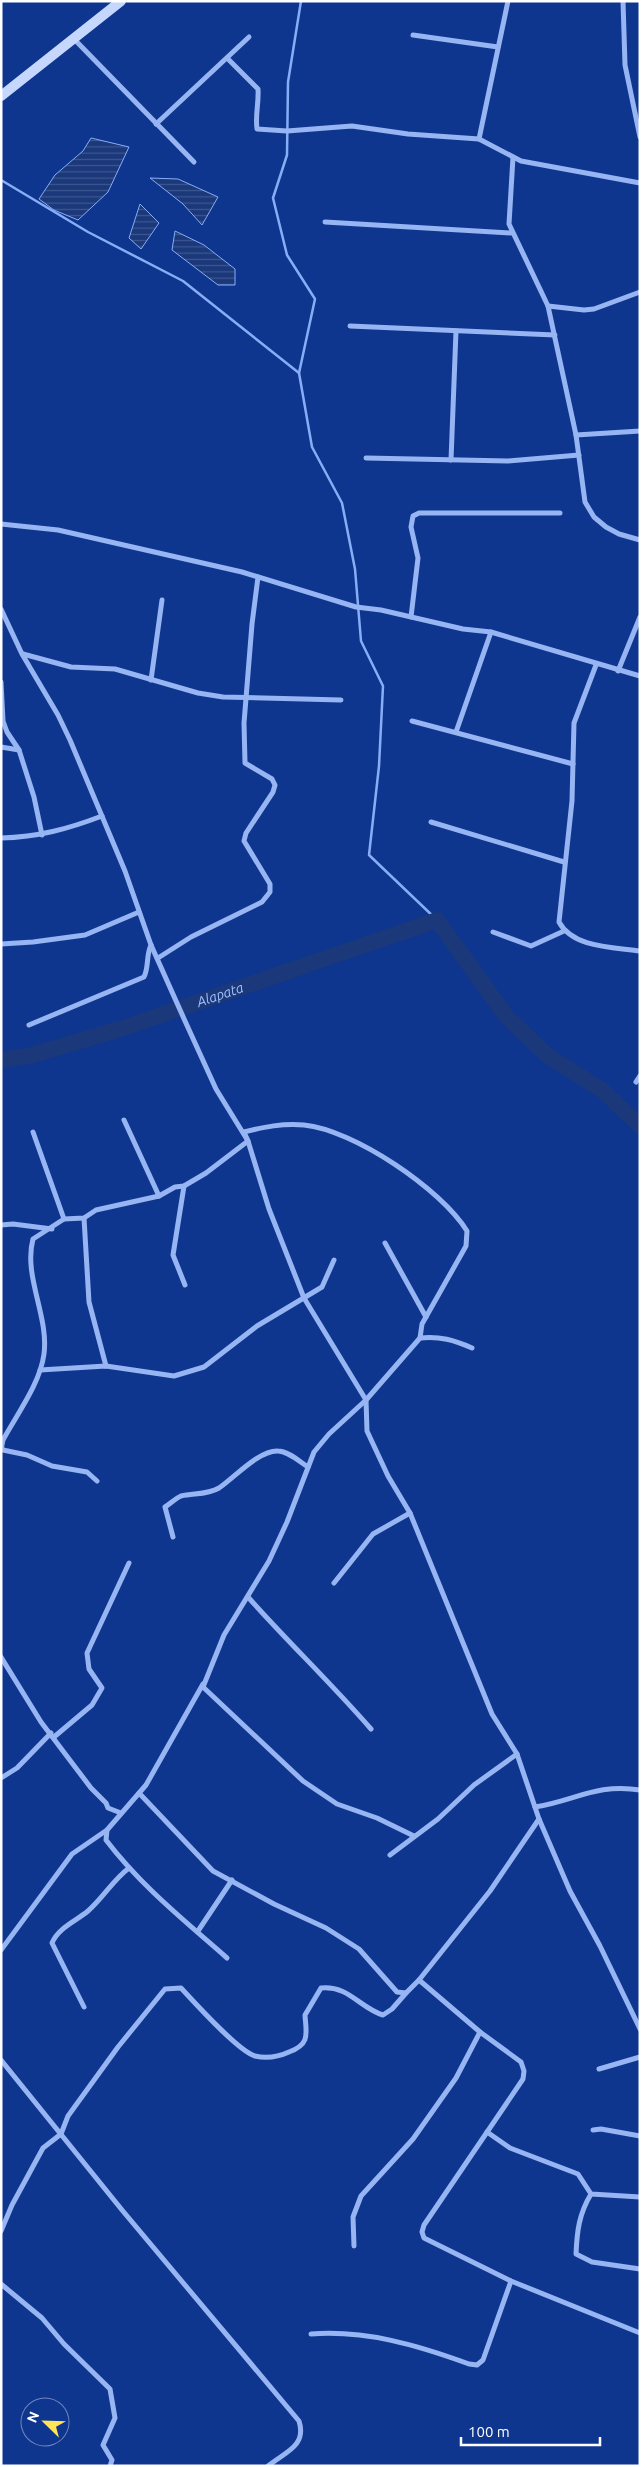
<svg xmlns="http://www.w3.org/2000/svg" width="641" height="2467" viewBox="0 0 641 2467" font-family="Ubuntu,sans-serif">
<style>
.water{fill:url(#water-rules);stroke:#88adf7}
.lines{fill:none;stroke-linecap:round;stroke-linejoin:round}
.stream{stroke:#88adf7;stroke-width:2.5}
.river{stroke:#1b387a;stroke-width:16}
.street{stroke:#97b5f3;stroke-width:5}
.secondary{stroke:#c6d7fd;stroke-width:10}
.labels{text-anchor:middle;stroke-width:4;stroke-linejoin:round;paint-order:stroke}
.water-label{font-size:14px;font-style:italic;fill:#a3c0fa;stroke:#0f368e}
</style>
<defs>
<pattern id="water-rules" width="6" height="5" patternUnits="userSpaceOnUse" patternTransform="scale(1.25)"><rect width="6" height="5" fill="#1b387a"/><path d="M0 2.5h6" fill="none" stroke="#3d568e"/></pattern>
</defs>
<rect width="100%" height="100%" fill="#0f368e"/>
<!-- water -->
<g class="water">
<polygon points="91,138 129,147 108,192 78,220 54,210 39,199 55,175 83,151"/>
<polygon points="150,178 178,179 218,197 202,225 183,204"/>
<polygon points="140,204 159,223 141,249 129,238"/>
<polygon points="175,231 204,245 235,269 235,285 218,285 172,250"/>
</g>
<g class="lines">
<!-- stream -->
<g class="stream">
<polyline points="301,1 288,82 287,155 273,198 287,255 315,299 299,373 312,447 342,503 355,569 361,641 383,686 379,766 369,855 437,920"/>
<polyline points="1,180 88,232 183,281 299,373"/>
</g>
<!-- river -->
<path class="river" id="s1" d="M1,1060l28,-4 94,-28 314,-108 69,96 42,40 54,34 38,36"/>
<!-- street -->
<g class="street">
<polyline points="623,1 625,65 640,137"/>
<polyline points="413,35 498,47"/>
<polyline points="74,39 194,162"/>
<path d="M227,58l31,31c1,14 -3,26 -1,40l30,2 65,-5 56,8 71,5 42,22 119,22"/>
<polyline points="156,124 249,37"/>
<polyline points="479,139 508,1"/>
<polyline points="513,157 509,224 548,306 576,435 585,502 594,517 606,527 619,534 640,540"/>
<polyline points="325,222 511,233"/>
<polyline points="548,306 584,310 594,309 640,292"/>
<polyline points="350,326 555,335"/>
<polyline points="576,435 640,431"/>
<polyline points="366,458 508,461 579,455"/>
<polyline points="451,460 456,331"/>
<polyline points="1,524 58,530 242,572 356,607 381,610 463,629 491,632 640,676"/>
<polyline points="1,609 22,654 58,715 70,740 125,871 151,945 185,1021 216,1089 248,1141 269,1209 304,1298 366,1400 367,1431 388,1476 410,1513 492,1714 517,1754 539,1819 570,1891 600,1946 640,2029"/>
<polyline points="411,617 418,558 411,527 413,516 419,513 560,513"/>
<polyline points="23,654 71,667 115,669 198,693 223,697 341,700"/>
<path d="M596,665l-22,58 -2,78 -13,121c14,26 54,25 81,29"/>
<polyline points="618,671 640,617"/>
<polyline points="151,680 162,600"/>
<polyline points="1,682 3,721 7,732 19,750 34,797 42,835"/>
<polyline points="412,721 573,764"/>
<polyline points="456,732 491,632"/>
<polyline points="1,747 19,750"/>
<polyline points="431,822 564,862"/>
<path d="M1,838c37,-1 67,-9 101,-22"/>
<polyline points="493,932 531,946 564,931"/>
<polyline points="1,944 33,942 85,935 139,912"/>
<polyline points="158,958 191,937 262,902 270,892 270,884 244,841 246,833 273,792 275,785 272,779 245,763 244,723 252,624 258,577"/>
<path d="M29,1025l115,-48c5,-10 2,-22 7,-32"/>
<polyline points="636,1082 640,1076"/>
<polyline points="124,1120 159,1196"/>
<polyline points="33,1132 64,1219"/>
<polyline points="184,1186 173,1255 185,1285"/>
<polyline points="84,1218 89,1302 106,1366"/>
<polyline points="1,1225 13,1224 52,1229"/>
<polyline points="385,1243 426,1317"/>
<path d="M420,1338c20,-2 34,2 52,10"/>
<polyline points="40,1370 106,1366 174,1376 204,1367 257,1326 322,1287 334,1260"/>
<polyline points="2,1448 3,1450 27,1455 52,1466 87,1472 97,1481"/>
<path d="M1,1450l2,-10c14,-26 37,-56 41,-86 5,-38 -21,-78 -11,-115l31,-20 20,-1 12,-8 63,-14 16,-9 9,-1 22,-13 42,-32 -4,-9c20,-5 39,-9 60,-7 50,5 137,64 163,106l-1,15 -44,78 -2,14 -54,62 -37,34 -15,18 -27,70 -18,39 -45,74 -21,52 100,94 34,23 40,14 37,18"/>
<path d="M173,1537l-8,-30c5,-3 11,-9 16,-11 13,-3 26,-1 38,-8 15,-10 40,-38 59,-37 10,0 22,11 30,16"/>
<polyline points="334,1583 373,1534 410,1513"/>
<path d="M248,1597c40,45 83,86 123,132"/>
<polyline points="1,1657 41,1722 91,1788 106,1803 108,1808 121,1813"/>
<polyline points="54,1737 92,1705 102,1688 89,1669 87,1653 129,1563"/>
<polyline points="1,1778 17,1768 51,1733"/>
<polyline points="139,1793 213,1871 274,1904 326,1928 359,1949 397,1992 406,1993 419,1980 490,1891 539,1819"/>
<path d="M535,1807c39,-6 62,-24 105,-17"/>
<path d="M107,1830l-1,10c35,46 79,81 121,118"/>
<polyline points="390,1855 438,1819 474,1785 517,1754"/>
<polyline points="198,1931 232,1880"/>
<polyline points="1,1950 72,1854 107,1830 146,1785 203,1684"/>
<polyline points="419,1980 480,2032 521,2062 524,2071 523,2079 424,2225 422,2232 424,2238 511,2281 640,2333"/>
<path d="M84,2007l-32,-64c6,-15 24,-22 36,-32 15,-13 25,-31 41,-43"/>
<path d="M1,2060l121,150 177,211c8,25 -14,31 -31,45"/>
<polyline points="599,2069 640,2057"/>
<polyline points="593,2130 601,2129 640,2136"/>
<polyline points="487,2132 510,2148 578,2174 591,2194 640,2197"/>
<path d="M591,2194c-12,20 -14,37 -15,60l16,8 48,7"/>
<path d="M1,2231l11,-26 31,-57 18,-14 7,-18 50,-69 47,-58 16,-1c14,15 57,63 74,68 13,3 23,1 34,-4 22,-8 17,-19 16,-37l16,-27c27,-3 39,20 62,27l9,-6 14,-16"/>
<polyline points="354,2246 353,2217 361,2196 413,2139 456,2078 480,2032"/>
<polyline points="1,2284 42,2318 64,2344 110,2389 115,2418 103,2445 112,2460 110,2466"/>
<path d="M311,2334c55,-4 106,11 158,30l8,1 6,-5 28,-79"/>
</g>
<!-- secondary -->
<polyline class="secondary" points="1,96 121,1"/>
</g>
<g class="labels">
<!-- water labels -->
<g class="water-label">
<text dy="5" stroke="none"><textPath href="#s1" startOffset="229">Alapata</textPath></text>
</g>
</g>
<!-- border -->
<rect width="641" height="2467" fill="none" stroke="#ffffff" stroke-width="5"/>
<!-- north arrow -->
<g transform="translate(45 2422) rotate(293)"><circle r="24" fill="#0f368e" stroke="#6f86bb"/>
<path d="M0-4L9 19L0 12L-9 19Z" fill="#ffe459"/>
<text y="-8" font-size="14" font-weight="bold" text-anchor="middle" fill="#ffffff">N</text>
</g>
<!-- scale -->
<path d="M461 2437v8h139v-8" fill="none" stroke="#ffffff" stroke-width="2.5"/>
<text x="468" y="2437" font-size="15" fill="#ffffff" stroke="#0f368e" stroke-width="4" paint-order="stroke">100 m</text>
</svg>
